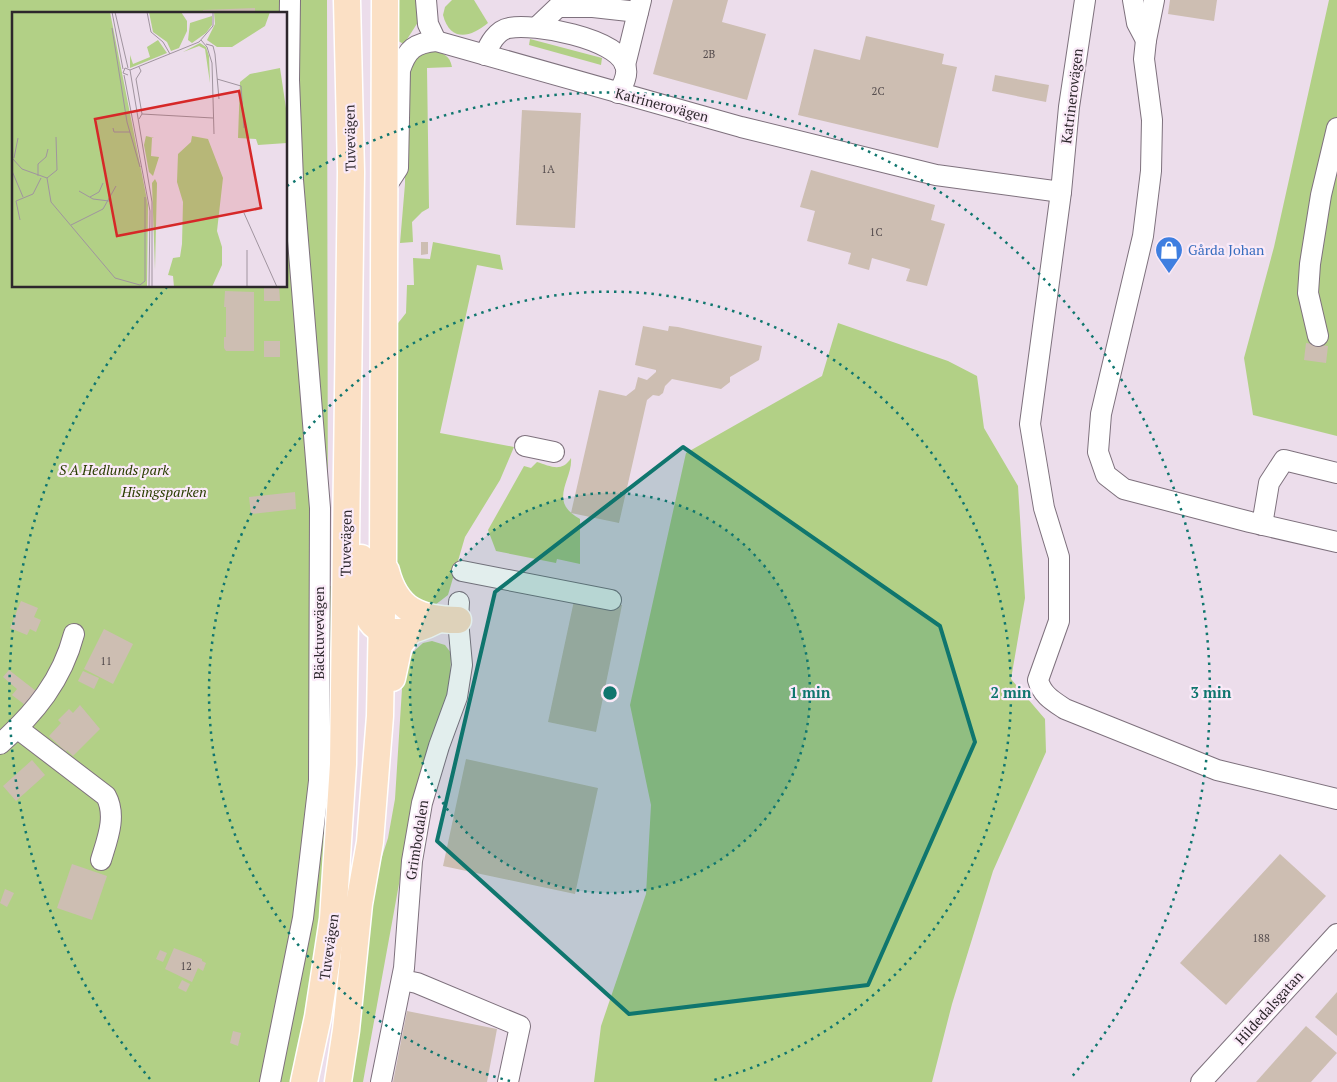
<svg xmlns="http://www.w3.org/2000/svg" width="1337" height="1082" viewBox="0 0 1337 1082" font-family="'PT Serif',serif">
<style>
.green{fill:#b2d086;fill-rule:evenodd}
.building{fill:#cdbeb2}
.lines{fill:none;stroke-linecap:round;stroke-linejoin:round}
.minor-casing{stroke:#7e717d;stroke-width:22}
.major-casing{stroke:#fff;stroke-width:29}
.minor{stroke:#fff;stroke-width:20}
.major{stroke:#fbe0c5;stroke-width:26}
.marked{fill:#0f766e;fill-opacity:0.2;stroke:#0f766e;stroke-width:4;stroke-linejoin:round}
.ring{fill:none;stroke:#0f766e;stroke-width:2.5;stroke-dasharray:2.5 5}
.labels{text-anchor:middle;stroke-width:4.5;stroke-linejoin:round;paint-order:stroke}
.number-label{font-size:11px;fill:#554d4e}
.street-label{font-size:14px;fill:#2d272c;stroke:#faeaf8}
.shop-label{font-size:14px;fill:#366cbe;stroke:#faeaf8;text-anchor:start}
.park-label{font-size:14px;font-style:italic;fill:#2a3d01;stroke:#faeaf8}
.inset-road{fill:none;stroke:#a0949f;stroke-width:1}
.view{fill:#d62828;fill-opacity:0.15;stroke:#d62828;stroke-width:2.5}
.inset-edge{fill:none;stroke:#2d272c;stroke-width:2.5}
.centre{fill:#0f766e;stroke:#faeaf8;stroke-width:2.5}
.ring-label{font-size:15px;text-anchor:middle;font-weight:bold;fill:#0f766e;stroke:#faeaf8;stroke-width:4.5;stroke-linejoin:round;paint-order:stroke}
</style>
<rect width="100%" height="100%" fill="#ecddeb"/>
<!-- green -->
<g class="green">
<path d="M0,0h327l1,586h5c-2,166 -3,333 -40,496h-293zM14,14h272v272h-272z"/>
<polygon points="396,0 418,0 420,19 404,44 398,41"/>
<path d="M452,0h22l14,23c-18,15 -38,19 -45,-8l2,-8z"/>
<polygon points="1329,0 1337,0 1337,436 1253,415 1244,358 1274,247"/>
<polygon points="530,39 602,58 601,65 529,45"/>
<path d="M431,51c11,1 19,4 21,16l-25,1 2,140 -7,4 -10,10 1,20 -13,1 5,-59v-109c5,-12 13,-20 26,-24z"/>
<polygon points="433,242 500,255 503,270 477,265 440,433 514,447 500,480 465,537 448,595 435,605 420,606 395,572 395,327 406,313 407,285 414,285 413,258 430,259"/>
<polygon points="838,323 948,361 977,376 984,428 1018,486 1025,598 1011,679 1045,719 1046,752 993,871 952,1004 932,1082 594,1082 601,1026 646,894 651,805 630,705 686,453 822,376"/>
<path d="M571,458c2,22 -24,43 9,61v45l-23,-5 -1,4 -60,-12 -8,-21 36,-64 7,2 6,-6c13,4 25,11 34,-4z"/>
<polygon points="432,641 445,645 451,653 450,684 417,785 363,1082 345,1082 378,869 388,838 395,799 403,673 413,652 423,643"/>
</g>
<!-- building -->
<g class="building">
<polygon points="673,0 728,0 722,22 766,34 747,100 653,74"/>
<polygon points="1170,0 1217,0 1214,21 1168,14"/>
<polygon points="255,8 255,14 203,14 203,10"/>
<polygon points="866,36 944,54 942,64 957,67 938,148 798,115 814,49 860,60"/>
<polygon points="995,75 1049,85 1046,102 992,91"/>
<polygon points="522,110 581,113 575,228 516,225"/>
<polygon points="811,170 935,205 931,220 945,224 927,286 906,281 910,269 872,258 869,270 848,264 851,253 807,241 815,211 800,207"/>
<polygon points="421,242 428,242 428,254 421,255"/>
<polygon points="264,286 279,286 280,301 264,301"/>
<polygon points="225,291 254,292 254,351 226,351 224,348 224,337 226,337 226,307 224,307"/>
<polygon points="643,326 668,331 669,326 678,327 762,346 759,360 730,377 730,382 721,389 672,379 665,386 663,393 659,396 653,395 647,400 619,523 571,513 599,390 626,396 635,389 638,377 647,380 656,372 656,370 635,365"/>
<rect x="264" y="341" width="16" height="16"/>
<polygon points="1306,343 1328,346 1326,363 1304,360"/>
<polygon points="295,492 296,509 251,514 249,497"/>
<polygon points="575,596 622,605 596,732 548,722"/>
<polygon points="21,601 38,608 34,617 41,620 36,632 30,629 27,635 10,628"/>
<polygon points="104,629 133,644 113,684 84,669"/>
<polygon points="9,670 36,691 25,705 12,695 17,689 3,677"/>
<polygon points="83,671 99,678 94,689 78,681"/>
<polygon points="80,705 100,729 73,756 67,750 66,752 49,736 61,723 58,720 69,709 73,713"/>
<polygon points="466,759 598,788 575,894 443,866"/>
<polygon points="32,760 45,775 16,801 3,786"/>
<polygon points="1280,854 1326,896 1226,1005 1180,963"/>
<polygon points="72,864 107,876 92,920 57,908"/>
<polygon points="5,889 14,893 7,907 0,903"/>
<polygon points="174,948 202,959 202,961 206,963 203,971 198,968 192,982 165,969"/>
<polygon points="160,950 167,953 163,962 156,959"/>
<polygon points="182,980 190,984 186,992 178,988"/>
<polygon points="1337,992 1337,1036 1315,1017"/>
<polygon points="407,1011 497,1029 487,1082 393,1082"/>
<polygon points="1306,1026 1337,1053 1311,1082 1256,1082"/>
<polygon points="233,1031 241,1033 238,1046 230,1043"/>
</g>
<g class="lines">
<!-- minor casing -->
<g class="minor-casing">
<g id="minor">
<polyline points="426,0 428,24 436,41"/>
<path d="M1085,0l-16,107 -8,85 -31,232 14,84 15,49v64l-21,59c4,15 15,21 27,29l152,61 120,29"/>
<polyline points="1133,0 1137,23 1146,40"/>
<polyline points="1154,0 1146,40 1144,59 1152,120 1151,171 1143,236 1101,414 1098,452 1106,475 1124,489 1250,522 1337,542"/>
<polyline points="537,27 558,7 593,7 638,12"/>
<path d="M485,55c4,-11 12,-25 24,-27 25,-5 107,10 116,37 4,10 -2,20 -7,28"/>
<polyline points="625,65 641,0"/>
<path d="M385,188l13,-20 2,-98c7,-21 15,-27 36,-29l305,86 195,48 125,17"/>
<polyline points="1318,336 1308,293 1310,264 1321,195 1337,128"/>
<polyline points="525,446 554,452"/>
<polyline points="1262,525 1269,483 1284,460 1337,473"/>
<polyline points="462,571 611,600"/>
<path d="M17,728l89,68c11,20 1,44 -5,64"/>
<path d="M0,744c35,-31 62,-64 74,-110"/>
<polyline points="402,980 417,983 520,1026 508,1082"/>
<polyline points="270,1082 303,918 319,781 320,508 293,180 289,80 290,0"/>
<polyline points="381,1082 404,968 412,861 422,803 439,746 457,697 462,665 458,620 459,602"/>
<polyline points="1201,1082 1337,934"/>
</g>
</g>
<!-- major casing -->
<g class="major-casing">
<g id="major">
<path d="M361,558c1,18 0,41 7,58 12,27 50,14 69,4"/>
<path d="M386,571c10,39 33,49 72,49"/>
<polyline points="392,678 399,645 410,631"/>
<polyline points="304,1082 318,1017 333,919 343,764 351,172 347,0"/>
<polyline points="338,1082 346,1030 359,904 370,842 380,716 383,560 385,0"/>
</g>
</g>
<!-- minor -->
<use href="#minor" class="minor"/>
<!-- major -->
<use href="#major" class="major"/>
</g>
<!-- marked area -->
<path class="marked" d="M683,447l257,179 35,116 -107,243 -239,29 -192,-173 58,-249z"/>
<!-- distance rings -->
<circle cx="610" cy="693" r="200" fill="#0f766e" fill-opacity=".12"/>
<g class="ring">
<circle cx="610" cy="693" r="200"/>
<path d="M510 1081A401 401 0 1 1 710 1081"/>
<path d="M150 1079A601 601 0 0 1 167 287M287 186A601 601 0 0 1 1070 1079"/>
</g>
<!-- icons -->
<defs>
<g id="shop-pin" transform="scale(1.4375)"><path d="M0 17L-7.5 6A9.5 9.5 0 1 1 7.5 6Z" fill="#3f7fe0" stroke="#faeaf8"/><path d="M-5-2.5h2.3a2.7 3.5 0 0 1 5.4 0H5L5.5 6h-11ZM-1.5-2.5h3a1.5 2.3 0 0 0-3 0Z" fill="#fff"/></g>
</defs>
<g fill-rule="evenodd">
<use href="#shop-pin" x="1169" y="250"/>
</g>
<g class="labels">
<!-- number labels -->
<g class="number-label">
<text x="709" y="58">2B</text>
<text x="878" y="95">2C</text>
<text x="548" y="173">1A</text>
<text x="876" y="236">1C</text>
<text x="106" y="665">11</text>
<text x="1261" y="942">188</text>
<text x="186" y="970">12</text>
</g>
<!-- street labels -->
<g class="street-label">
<text transform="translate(1072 96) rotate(-83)" y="5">Katrinerovägen</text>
<text transform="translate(662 105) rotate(15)" y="5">Katrinerovägen</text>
<text transform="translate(350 138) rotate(-91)" y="5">Tuvevägen</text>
<text transform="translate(346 543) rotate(-89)" y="5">Tuvevägen</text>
<text transform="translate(319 633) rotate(-90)" y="5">Bäcktuvevägen</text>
<text transform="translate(417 840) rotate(-81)" y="5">Grimbodalen</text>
<text transform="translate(329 947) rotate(-82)" y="5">Tuvevägen</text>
<text transform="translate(1269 1008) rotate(-48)" y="5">Hildedalsgatan</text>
</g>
<!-- shop labels -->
<g class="shop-label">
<text x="1188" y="255">Gårda Johan</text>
</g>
<!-- park labels -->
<g class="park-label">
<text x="114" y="475">S A Hedlunds park</text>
<text x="164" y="497">Hisingsparken</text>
</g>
</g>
<!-- overview -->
<g transform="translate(12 12)">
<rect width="275" height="275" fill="#ecddeb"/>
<path d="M0,0h98l38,193 -1,82h-135zM137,0h32l6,9v10l-8,17 -8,3 -4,-9 -14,-10zM202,0h56l-5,14 -33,21h-15l-10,-7 8,-16zM200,4v9l-6,8 -14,10 -4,-3 2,-17zM146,28l9,13 -37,15v-13l3,9 17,-7 -3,-10zM188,31l6,4 3,9 1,27 -5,-34 -6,-3 -16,6zM268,56l7,47v28l-29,2 -2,-6 -18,-1 2,-56 10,-8zM134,124l8,2h-2l-1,18 8,1 -6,19 -4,-4 -5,-27zM180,124l16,3 15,39 -6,53 5,16v18l-10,22h-38l-1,-11 -5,-1 5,-17 7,-1 2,-13 1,-42 -6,-20 1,-28 13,-12zM143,167l2,4 -2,87 -3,-87z" fill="#b2d086"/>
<path class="inset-road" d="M100,0l11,57M103,0l13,56M135,0l4,20 12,10 7,12M100,16l15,94 13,45M189,28l6,7 5,16 2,71M194,32l7,2 2,8 4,45M127,55l2,4 -5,8 6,35M118,58l69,-28 14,-16v-14M112,63l26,136 -1,76M116,63l-5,-2 2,-5 5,2 22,132v85M205,67l24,7 3,42M127,107l3,-5 71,4M101,116l1,4h16M0,146l10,11 25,9 4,24 64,76 25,7 5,-4v-84M2,146l4,-20M0,159l11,26M26,164v-12l8,-7 2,-8M35,166l10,-8 -1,-33M67,179l14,8 16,2M78,185l9,-5 4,-9M232,201l33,74M8,208l-4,-19 17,-7 8,-16M59,213l32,-16 13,-23M235,275v-37"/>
<path class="view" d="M227,79l22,117 -144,28 -22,-117z"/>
<rect width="275" height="275" class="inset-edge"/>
</g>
<circle cx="610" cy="693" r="8" class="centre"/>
<g class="ring-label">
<text x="810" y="698">1 min</text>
<text x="1011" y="698">2 min</text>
<text x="1211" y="698">3 min</text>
</g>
</svg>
